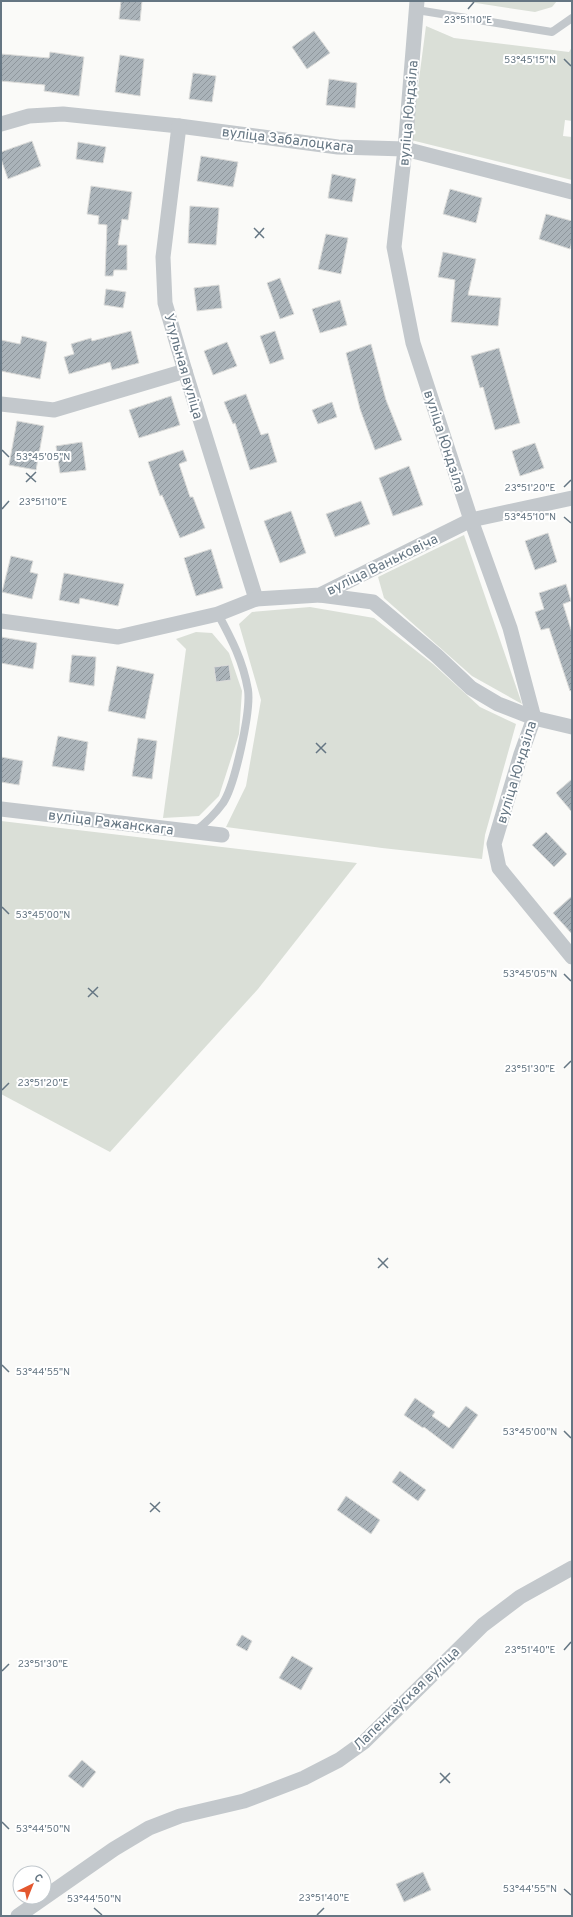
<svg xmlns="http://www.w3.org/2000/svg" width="573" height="1917" viewBox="0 0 573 1917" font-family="Overpass,sans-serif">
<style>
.green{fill:#dadfd7;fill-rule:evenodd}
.building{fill:url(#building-hatch);stroke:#dcdcda}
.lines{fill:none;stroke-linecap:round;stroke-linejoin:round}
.lane{stroke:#c3c8cc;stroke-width:8}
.street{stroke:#c3c8cc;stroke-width:15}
.ticks{fill:none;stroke:#657683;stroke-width:1.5}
.labels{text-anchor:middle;stroke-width:4;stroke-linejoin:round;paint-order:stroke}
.street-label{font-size:14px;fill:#657683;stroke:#fff}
.ticks-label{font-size:10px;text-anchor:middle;fill:#657683;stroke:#fff;stroke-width:4;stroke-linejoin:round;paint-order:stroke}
</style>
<defs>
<pattern id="building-hatch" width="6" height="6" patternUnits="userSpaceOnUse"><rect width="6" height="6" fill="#aab3b9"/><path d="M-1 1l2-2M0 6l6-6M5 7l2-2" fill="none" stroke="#8e969c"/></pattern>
</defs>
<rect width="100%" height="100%" fill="#fafaf8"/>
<!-- green -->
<g class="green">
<polygon points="463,1 557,1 552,7 535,12"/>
<polygon points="426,26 454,38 569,52 572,47 572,121 565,120 563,136 572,137 572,180 411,140"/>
<polygon points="464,535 522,704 472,676 384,598 378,577"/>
<polygon points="310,607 374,618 433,664 480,707 516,724 485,835 482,859 382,848 226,827 246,786 261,700 239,624 252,612"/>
<path d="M196,632l16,1 17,20 13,38 -3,43 -20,62 -20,20 -36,2 23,-169 -10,-10zM229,665l2,15 -15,2 -2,-15z"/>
<polygon points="1,821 357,863 258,989 110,1152 1,1094"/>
</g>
<!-- building -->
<g class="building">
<polygon points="121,1 142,1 140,21 119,19"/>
<polygon points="314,31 330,53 307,69 292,47"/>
<polygon points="50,52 84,57 79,96 44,91 45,85 1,81 1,54 49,58"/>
<polygon points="120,55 144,59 140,96 115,92"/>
<polygon points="193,73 216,76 212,102 189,99"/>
<polygon points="329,79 357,83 355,108 326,105"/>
<polygon points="32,141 41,166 8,179 1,159 1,152"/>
<polygon points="78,142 106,147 103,163 76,159"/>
<polygon points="201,156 238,162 233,187 197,181"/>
<polygon points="332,174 356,179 352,202 328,198"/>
<polygon points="91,186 132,192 128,220 122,219 118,245 127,245 127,270 114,270 113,276 105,276 107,225 98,224 99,216 87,214"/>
<polygon points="450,189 482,198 476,223 443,214"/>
<polygon points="190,206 219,208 216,245 188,243"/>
<polygon points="546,214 572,221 572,241 570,249 539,239"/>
<polygon points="326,234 348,238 341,274 318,269"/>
<polygon points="443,252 476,259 468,295 501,298 498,326 451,322 455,280 438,277"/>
<polygon points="280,278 294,314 280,319 267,283"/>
<polygon points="219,285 222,308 197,311 194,288"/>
<polygon points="106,289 126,292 123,308 104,305"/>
<polygon points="340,300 347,325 320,333 312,309"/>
<polygon points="131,331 139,363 112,370 110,362 69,374 64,357 74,354 71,344 91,338 92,341"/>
<polygon points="275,331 284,359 270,364 260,336"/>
<polygon points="22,336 47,342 40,379 1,371 1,340 20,344"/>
<polygon points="227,342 237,366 213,375 204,351"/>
<polygon points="371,344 386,400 402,440 375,450 360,409 346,353"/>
<polygon points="499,348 520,423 495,430 483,387 480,388 471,356"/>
<polygon points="246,394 261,435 268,433 277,462 250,470 235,423 233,424 224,402"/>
<polygon points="171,396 180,425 139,438 129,410"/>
<polygon points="332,402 337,417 318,424 312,410"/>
<polygon points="17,421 44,426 36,470 9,465"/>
<polygon points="82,442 86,470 60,473 56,446"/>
<polygon points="535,443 544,468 520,476 512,451"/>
<polygon points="183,450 187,461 179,464 190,497 193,497 205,528 180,538 162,495 160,496 148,462"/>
<polygon points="409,466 423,505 393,516 379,478"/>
<polygon points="361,501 370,524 335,537 326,514"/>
<polygon points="291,511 306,553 280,563 264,521"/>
<polygon points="548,533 557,562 535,570 525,541"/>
<polygon points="211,549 223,588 196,596 184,558"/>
<polygon points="11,556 33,561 30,572 38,574 32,599 2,592"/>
<polygon points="64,573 124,584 118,606 80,598 79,604 59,600"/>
<polygon points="566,584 571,601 563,604 572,633 572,690 570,691 549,628 541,630 535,612 544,609 539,593"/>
<polygon points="1,637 37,643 33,669 1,663"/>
<polygon points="72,655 96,657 94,686 69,682"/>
<polygon points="229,665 231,680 216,682 214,667"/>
<polygon points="117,666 154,674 145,719 108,711"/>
<polygon points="58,736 88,742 84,771 52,766"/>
<polygon points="138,738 157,741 152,779 132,776"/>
<polygon points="1,757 23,761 19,785 1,782"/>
<polygon points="572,779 572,812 556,793"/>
<polygon points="546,832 567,854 554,867 532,845"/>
<polygon points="572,896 572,934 553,913"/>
<polygon points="415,1398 435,1412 432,1416 449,1428 466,1406 478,1415 453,1449 424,1427 423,1428 404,1415"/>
<polygon points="400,1471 426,1490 418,1501 392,1482"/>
<polygon points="346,1496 380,1520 371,1534 337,1510"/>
<polygon points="242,1635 252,1641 247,1651 236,1645"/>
<polygon points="292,1656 313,1668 301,1690 279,1678"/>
<polygon points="82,1760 96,1772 83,1788 68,1776"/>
<polygon points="423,1872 431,1890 404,1902 396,1884"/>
</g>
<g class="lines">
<!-- lane -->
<g class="lane">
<polyline points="417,10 552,32 572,18"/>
<path d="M195,831c11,-8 20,-17 28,-28 12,-18 28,-92 25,-113 -5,-29 -16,-50 -30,-76"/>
</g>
<!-- street -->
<g class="street">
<polyline points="417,1 405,149 394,247 413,343 471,520 510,628 534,718 521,754 494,844 499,868 572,957"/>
<polyline points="1,124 29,116 63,114 179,126 338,147 405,149 572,192"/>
<polyline points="179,126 163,257 165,303 185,371 256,599"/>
<polyline points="1,404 54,410 185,371"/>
<polyline points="320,595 373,602 436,655 471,688 498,704 534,718 572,727"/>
<polyline points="1,621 118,637 218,614 256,599 320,595 471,520 572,498"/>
<polyline points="1,809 222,835"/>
<polyline points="18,1916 114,1849 149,1828 180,1816 244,1801 304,1778 339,1760 364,1742 483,1625 520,1597 572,1568"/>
</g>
</g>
<!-- ticks -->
<path class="ticks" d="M468,9l6,-7M564,59l7,7M254,228l10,10M255,238l9,-10M2,450l7,7M26,473l10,9M26,482l10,-10M564,487l7,-7M2,509l7,-8M564,517l7,6M316,743l10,10M316,753l10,-10M2,907l7,7M564,974l7,7M88,988l10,9M88,997l10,-10M564,1068l7,-7M2,1090l7,-7M378,1258l10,10M378,1268l10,-10M2,1365l7,7M564,1431l7,7M150,1503l10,9M150,1512l10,-10M564,1650l7,-8M2,1671l7,-7M440,1773l10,10M440,1783l10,-10M2,1822l7,7M564,1889l7,6M94,1908l8,7M317,1915l7,-7"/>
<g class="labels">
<!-- street labels -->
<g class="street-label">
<text transform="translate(408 113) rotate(-85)" y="5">вуліца Юндзіла</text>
<text transform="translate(288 139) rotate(7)" y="5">вуліца Забалоцкага</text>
<text transform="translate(184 366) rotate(74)" y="5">Утульная вуліца</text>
<text transform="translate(445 441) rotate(72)" y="5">вуліца Юндзіла</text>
<text transform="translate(382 564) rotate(-26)" y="5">вуліца Ваньковіча</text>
<text transform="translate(516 772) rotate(-73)" y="5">вуліца Юндзіла</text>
<text transform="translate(111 822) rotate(7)" y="5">вуліца Ражанскага</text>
<text transform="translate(406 1698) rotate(-44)" y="5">Лапенкаўская вуліца</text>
</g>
</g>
<g class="ticks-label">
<text x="468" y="23">23°51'10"E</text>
<text x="530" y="63">53°45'15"N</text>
<text x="43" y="460">53°45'05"N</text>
<text x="530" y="491">23°51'20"E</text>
<text x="43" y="505">23°51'10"E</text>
<text x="530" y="520">53°45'10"N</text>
<text x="43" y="918">53°45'00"N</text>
<text x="530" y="977">53°45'05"N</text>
<text x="530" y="1072">23°51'30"E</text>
<text x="43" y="1086">23°51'20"E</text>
<text x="43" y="1375">53°44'55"N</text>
<text x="530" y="1435">53°45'00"N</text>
<text x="530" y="1653">23°51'40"E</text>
<text x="43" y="1667">23°51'30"E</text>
<text x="43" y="1832">53°44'50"N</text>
<text x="530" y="1892">53°44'55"N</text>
<text x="324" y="1901">23°51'40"E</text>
<text x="94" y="1902">53°44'50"N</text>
</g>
<!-- border -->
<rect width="573" height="1917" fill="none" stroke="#657683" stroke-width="4"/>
<!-- north arrow -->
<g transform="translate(32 1885) rotate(43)"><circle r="19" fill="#ffffff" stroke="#c1c8cd"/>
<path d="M0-3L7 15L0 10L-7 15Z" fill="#e4572e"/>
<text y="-6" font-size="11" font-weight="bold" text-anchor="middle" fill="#657683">С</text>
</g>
</svg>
